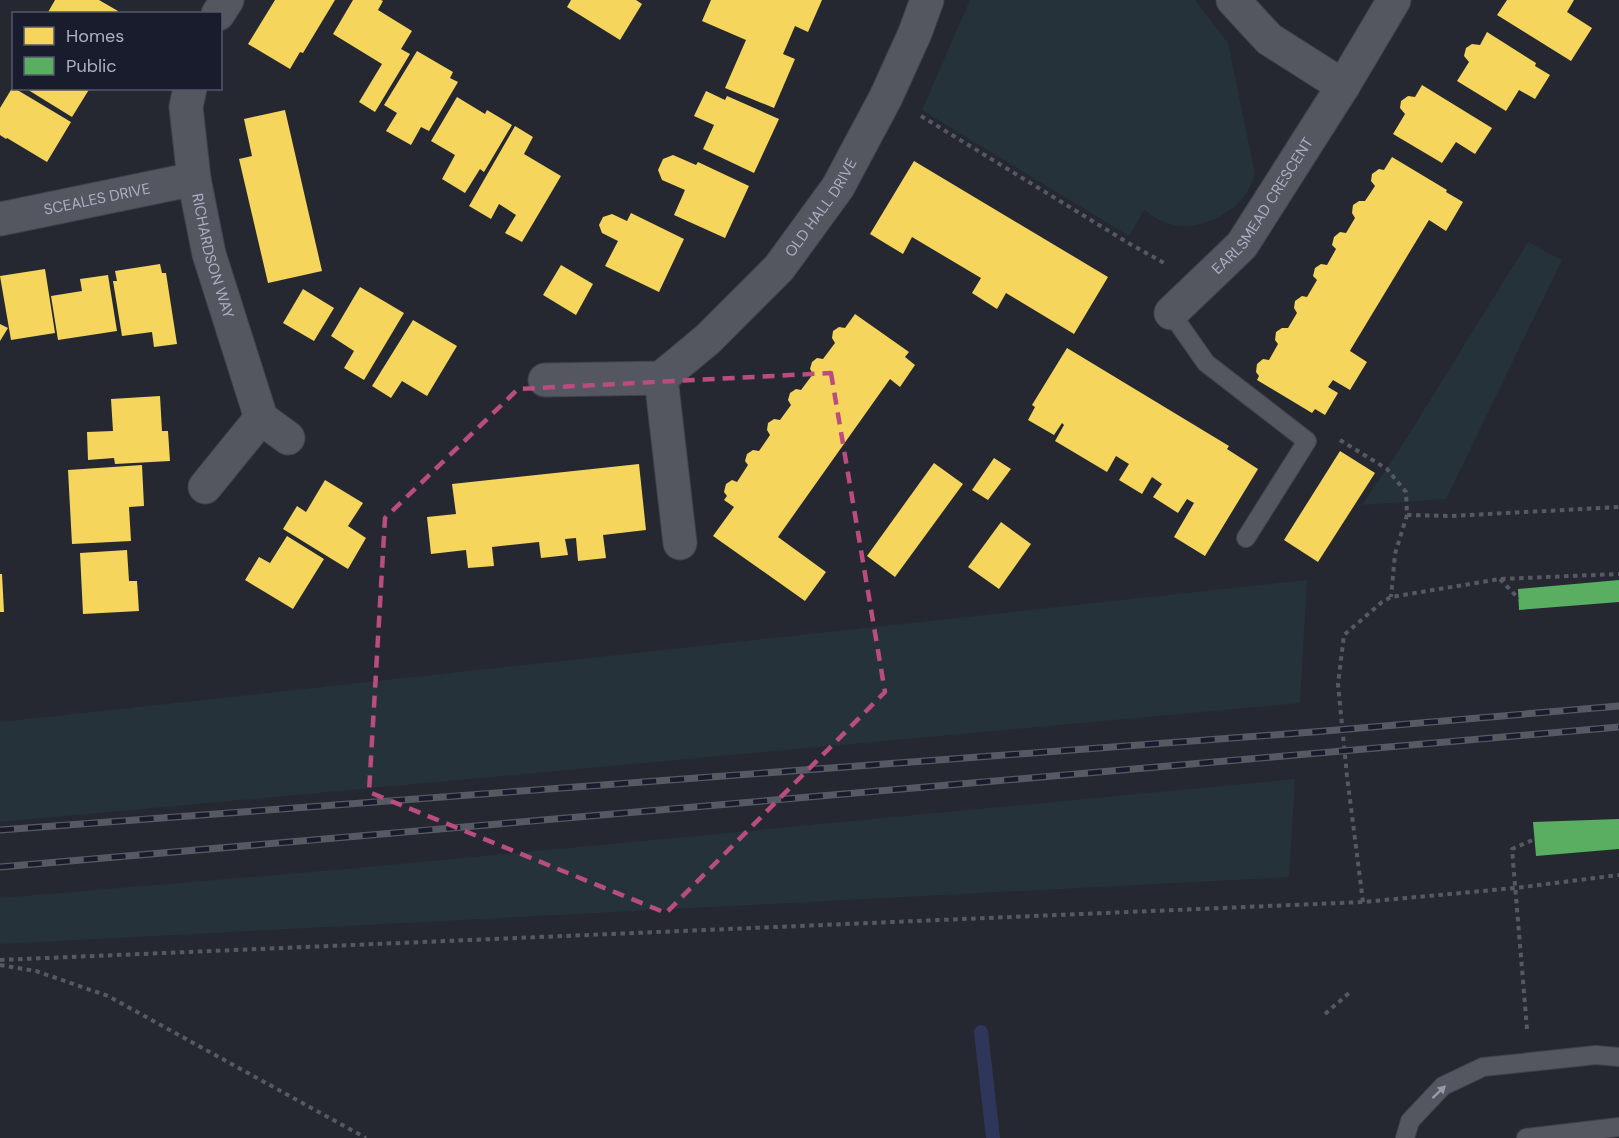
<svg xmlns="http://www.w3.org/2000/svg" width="1619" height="1138" viewBox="0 0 1619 1138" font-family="'DM Sans',sans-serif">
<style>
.green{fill:#25323a}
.homes{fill:#f6d55c}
.public{fill:#5aae61}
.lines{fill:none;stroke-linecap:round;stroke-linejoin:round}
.stream{stroke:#2e3759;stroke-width:14}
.lane-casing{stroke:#41434b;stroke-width:20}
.street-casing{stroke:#41434b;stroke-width:35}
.path{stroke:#565963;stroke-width:4;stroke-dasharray:4.5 4.5;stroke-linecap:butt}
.lane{stroke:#545660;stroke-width:18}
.street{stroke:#545660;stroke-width:33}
.rail-casing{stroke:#585a63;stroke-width:7}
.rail{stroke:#181c2c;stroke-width:4.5;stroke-dasharray:14;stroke-linecap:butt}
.oneway{fill:#969aac}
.marked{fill:none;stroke:#ba4d80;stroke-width:4.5;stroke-dasharray:12 8;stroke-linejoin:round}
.labels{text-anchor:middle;stroke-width:6;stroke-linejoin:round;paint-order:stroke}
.street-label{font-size:15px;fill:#acb0c5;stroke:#181c2c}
</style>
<rect width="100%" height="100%" fill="#252831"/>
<!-- green -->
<g class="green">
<path d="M970,0h225l33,43 27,131c-2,6 -5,12 -8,18 -16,25 -54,42 -83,30 -7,-3 -14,-8 -20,-12l-15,26 -207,-126z"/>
<polygon points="1528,242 1562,260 1446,499 1362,505 1398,452"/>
<polygon points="1307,580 1300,703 0,822 0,722"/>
<polygon points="1295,779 1289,877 0,944 0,898 347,869"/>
</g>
<!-- homes -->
<g class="homes">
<polygon points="55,0 99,0 118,11 117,14 47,14"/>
<polygon points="275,0 335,0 303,53 300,52 290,69 248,44"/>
<polygon points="353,0 381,0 383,1 378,10 412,31 401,49 410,54 375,112 359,102 382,64 333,34"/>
<polygon points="571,0 636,0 642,4 620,40 567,7"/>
<polygon points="711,0 822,0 808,32 795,26 783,54 795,59 774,108 725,88 746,40 702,21"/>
<polygon points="1507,0 1574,0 1567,12 1592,28 1571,61 1497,15"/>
<polygon points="1487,32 1536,63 1535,66 1550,75 1535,99 1519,90 1506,111 1457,81 1469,62 1464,56 1466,48 1472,44 1480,45"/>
<polygon points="417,51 453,72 450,78 458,82 429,131 421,127 411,145 386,131 397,113 384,105"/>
<polygon points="14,85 14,88 71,122 47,162 7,138 6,139 0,135 0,108"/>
<polygon points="1422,85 1492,128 1475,154 1456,142 1442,163 1393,134 1405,114 1400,108 1401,101 1408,96 1415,97"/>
<polygon points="25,88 90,88 72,117"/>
<polygon points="706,91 725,100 727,96 779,119 754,173 703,149 714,125 694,116"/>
<polygon points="457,97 485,114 487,110 512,125 484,172 480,169 465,193 442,179 455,155 431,141"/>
<polygon points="285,110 322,271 268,283 239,159 252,156 244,119"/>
<polygon points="515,126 533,137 524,154 561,176 522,242 505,233 516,215 499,204 491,219 469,206"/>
<polygon points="673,155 696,165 698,162 749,186 725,238 674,215 685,190 662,180 658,170 663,159"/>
<polygon points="1392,157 1447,190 1446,192 1463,202 1446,231 1429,220 1351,349 1350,351 1367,362 1350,390 1333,380 1328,387 1338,393 1325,415 1315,409 1312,413 1257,380 1259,376 1256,372 1257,364 1263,359 1269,360 1278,344 1275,340 1276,332 1282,328 1288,328 1297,313 1294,308 1295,301 1302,296 1307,297 1317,280 1313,276 1315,268 1321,264 1327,265 1336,249 1332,245 1334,237 1340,232 1346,233 1355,218 1352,213 1353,205 1359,201 1365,201 1375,186 1371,181 1372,174 1379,169 1384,170"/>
<polygon points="914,161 1108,277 1074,334 1006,293 997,309 972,293 981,278 912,237 903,254 870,234"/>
<polygon points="631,213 684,239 659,292 605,266 618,241 602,233 599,225 603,217 612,214 627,221"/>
<polygon points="160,264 162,273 166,273 177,344 154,347 152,332 122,336 113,281 117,281 115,271"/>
<polygon points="561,265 593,284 576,315 543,295"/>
<polygon points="45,269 55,333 11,340 0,276"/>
<polygon points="108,275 117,331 58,340 51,296 82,291 80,279"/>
<polygon points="360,287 404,313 364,380 344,368 354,351 331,336"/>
<polygon points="303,289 334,308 314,341 283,323"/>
<polygon points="855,314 909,352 905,357 915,365 900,387 890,379 778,537 826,572 805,601 713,536 734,507 724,500 727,496 724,492 726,484 732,480 737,482 748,465 745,461 747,454 753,450 759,451 770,435 767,430 768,423 774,419 780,420 791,405 788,400 790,393 796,389 801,390 813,374 810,369 812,362 817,358 823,359 835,343 832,338 833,331 839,327 845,328"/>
<polygon points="413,320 457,346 427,396 402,381 391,398 372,386"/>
<polygon points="0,324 8,328 0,341"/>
<polygon points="1067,348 1229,446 1227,449 1258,469 1205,556 1174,537 1194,503 1187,499 1178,513 1153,497 1162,484 1152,477 1142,494 1119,480 1129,464 1116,456 1107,472 1055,441 1064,425 1062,423 1054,435 1028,420 1035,407 1032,405"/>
<polygon points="160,396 162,431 168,431 170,461 115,464 114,458 88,460 87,432 113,431 111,399"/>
<polygon points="1340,451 1375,473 1318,562 1284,540"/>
<polygon points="994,458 1011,469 988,500 972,490"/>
<polygon points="934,463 963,484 895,577 867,556"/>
<polygon points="639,464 646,530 603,535 606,558 578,561 576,538 565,539 568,555 541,558 539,542 492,547 494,566 468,568 466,550 431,554 427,517 456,514 452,484"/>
<polygon points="142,465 144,506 129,507 131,541 72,544 68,470"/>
<polygon points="325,480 363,503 348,526 366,538 348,569 283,529 297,506 306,512"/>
<polygon points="1001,522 1031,544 999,589 968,567"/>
<polygon points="287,536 324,559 293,609 245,580 259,557 270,563"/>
<polygon points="127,550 129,581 137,581 139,611 83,614 80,553"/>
<polygon points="0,574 2,574 4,612 0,612"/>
</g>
<!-- public -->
<g class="public">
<polygon points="1619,580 1619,602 1519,610 1518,589"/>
<polygon points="1619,819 1619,849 1536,856 1533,822"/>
</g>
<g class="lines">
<!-- stream -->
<polyline class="stream" points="981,1032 993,1138"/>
<!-- lane casing -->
<g class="lane-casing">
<g id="lane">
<polyline points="1171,313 1206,363 1307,441 1246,538"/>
<polyline points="1405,1138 1410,1121 1443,1086 1483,1067 1596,1055 1619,1057"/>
<polyline points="1526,1138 1619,1127"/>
</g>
</g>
<!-- street casing -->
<g class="street-casing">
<g id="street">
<polyline points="1233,0 1269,39 1343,86"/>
<polyline points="218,14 227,0"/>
<path id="s1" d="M190,88l-4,19 8,72 15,75 52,164"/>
<path id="s2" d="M0,219l194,-40"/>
<path id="s3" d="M1171,313l71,-68 101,-159 51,-86"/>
<polyline points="661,378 680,543"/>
<path id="s4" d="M545,380l116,-2 47,-39 71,-71 59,-81 48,-90 29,-64 12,-33"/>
<polyline points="205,487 261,418 288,438"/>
</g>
</g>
<!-- path -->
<g class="path">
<polyline points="921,116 1130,244 1166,264"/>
<polyline points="1340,440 1387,469 1406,492 1407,515 1395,554 1391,597"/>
<polyline points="1407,515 1451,516 1619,507"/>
<polyline points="1500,579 1519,599"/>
<polyline points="1363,902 1347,776 1338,684 1344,635 1382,602 1391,597 1500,579 1619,574"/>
<polyline points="0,960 1363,902 1515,888 1619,875"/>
<polyline points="0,965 36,971 108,996 366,1138"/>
<polyline points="1325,1014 1349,993"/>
<polyline points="1527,1029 1512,849 1535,839"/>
</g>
<!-- lane -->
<use href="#lane" class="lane"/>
<!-- street -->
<use href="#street" class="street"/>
<!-- rail casing -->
<g class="rail-casing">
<g id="rail">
<polyline points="0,830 1313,732 1619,706"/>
<polyline points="0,867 1619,727"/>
</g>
</g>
<!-- rail -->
<use href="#rail" class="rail"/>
</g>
<!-- one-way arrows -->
<defs><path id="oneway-solid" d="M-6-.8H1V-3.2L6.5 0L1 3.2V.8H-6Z" transform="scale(1.5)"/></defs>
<use class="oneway" href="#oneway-solid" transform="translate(1439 1092) rotate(-43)"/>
<!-- marked area -->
<path class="marked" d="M831,373l54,319 -219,221 -297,-121 16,-274 133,-129z"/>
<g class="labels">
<!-- street labels -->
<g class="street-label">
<text dy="5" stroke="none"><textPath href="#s2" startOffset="99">SCEALES DRIVE</textPath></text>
<text dy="5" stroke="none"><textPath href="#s3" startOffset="142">EARLSMEAD CRESCENT</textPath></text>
<text dy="5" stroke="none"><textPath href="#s4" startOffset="351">OLD HALL DRIVE</textPath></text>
<text dy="5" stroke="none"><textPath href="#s1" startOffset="171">RICHARDSON WAY</textPath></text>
</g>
</g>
<!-- legend -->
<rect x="12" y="12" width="210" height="78" fill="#181c2c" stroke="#535769" stroke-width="1.5"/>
<rect x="24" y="27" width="30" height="18" fill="#f6d55c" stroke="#535769" stroke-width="1.5"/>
<text x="66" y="42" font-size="18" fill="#acb0c5">Homes</text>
<rect x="24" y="57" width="30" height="18" fill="#5aae61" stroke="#535769" stroke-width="1.5"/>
<text x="66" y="72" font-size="18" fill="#acb0c5">Public</text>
</svg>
